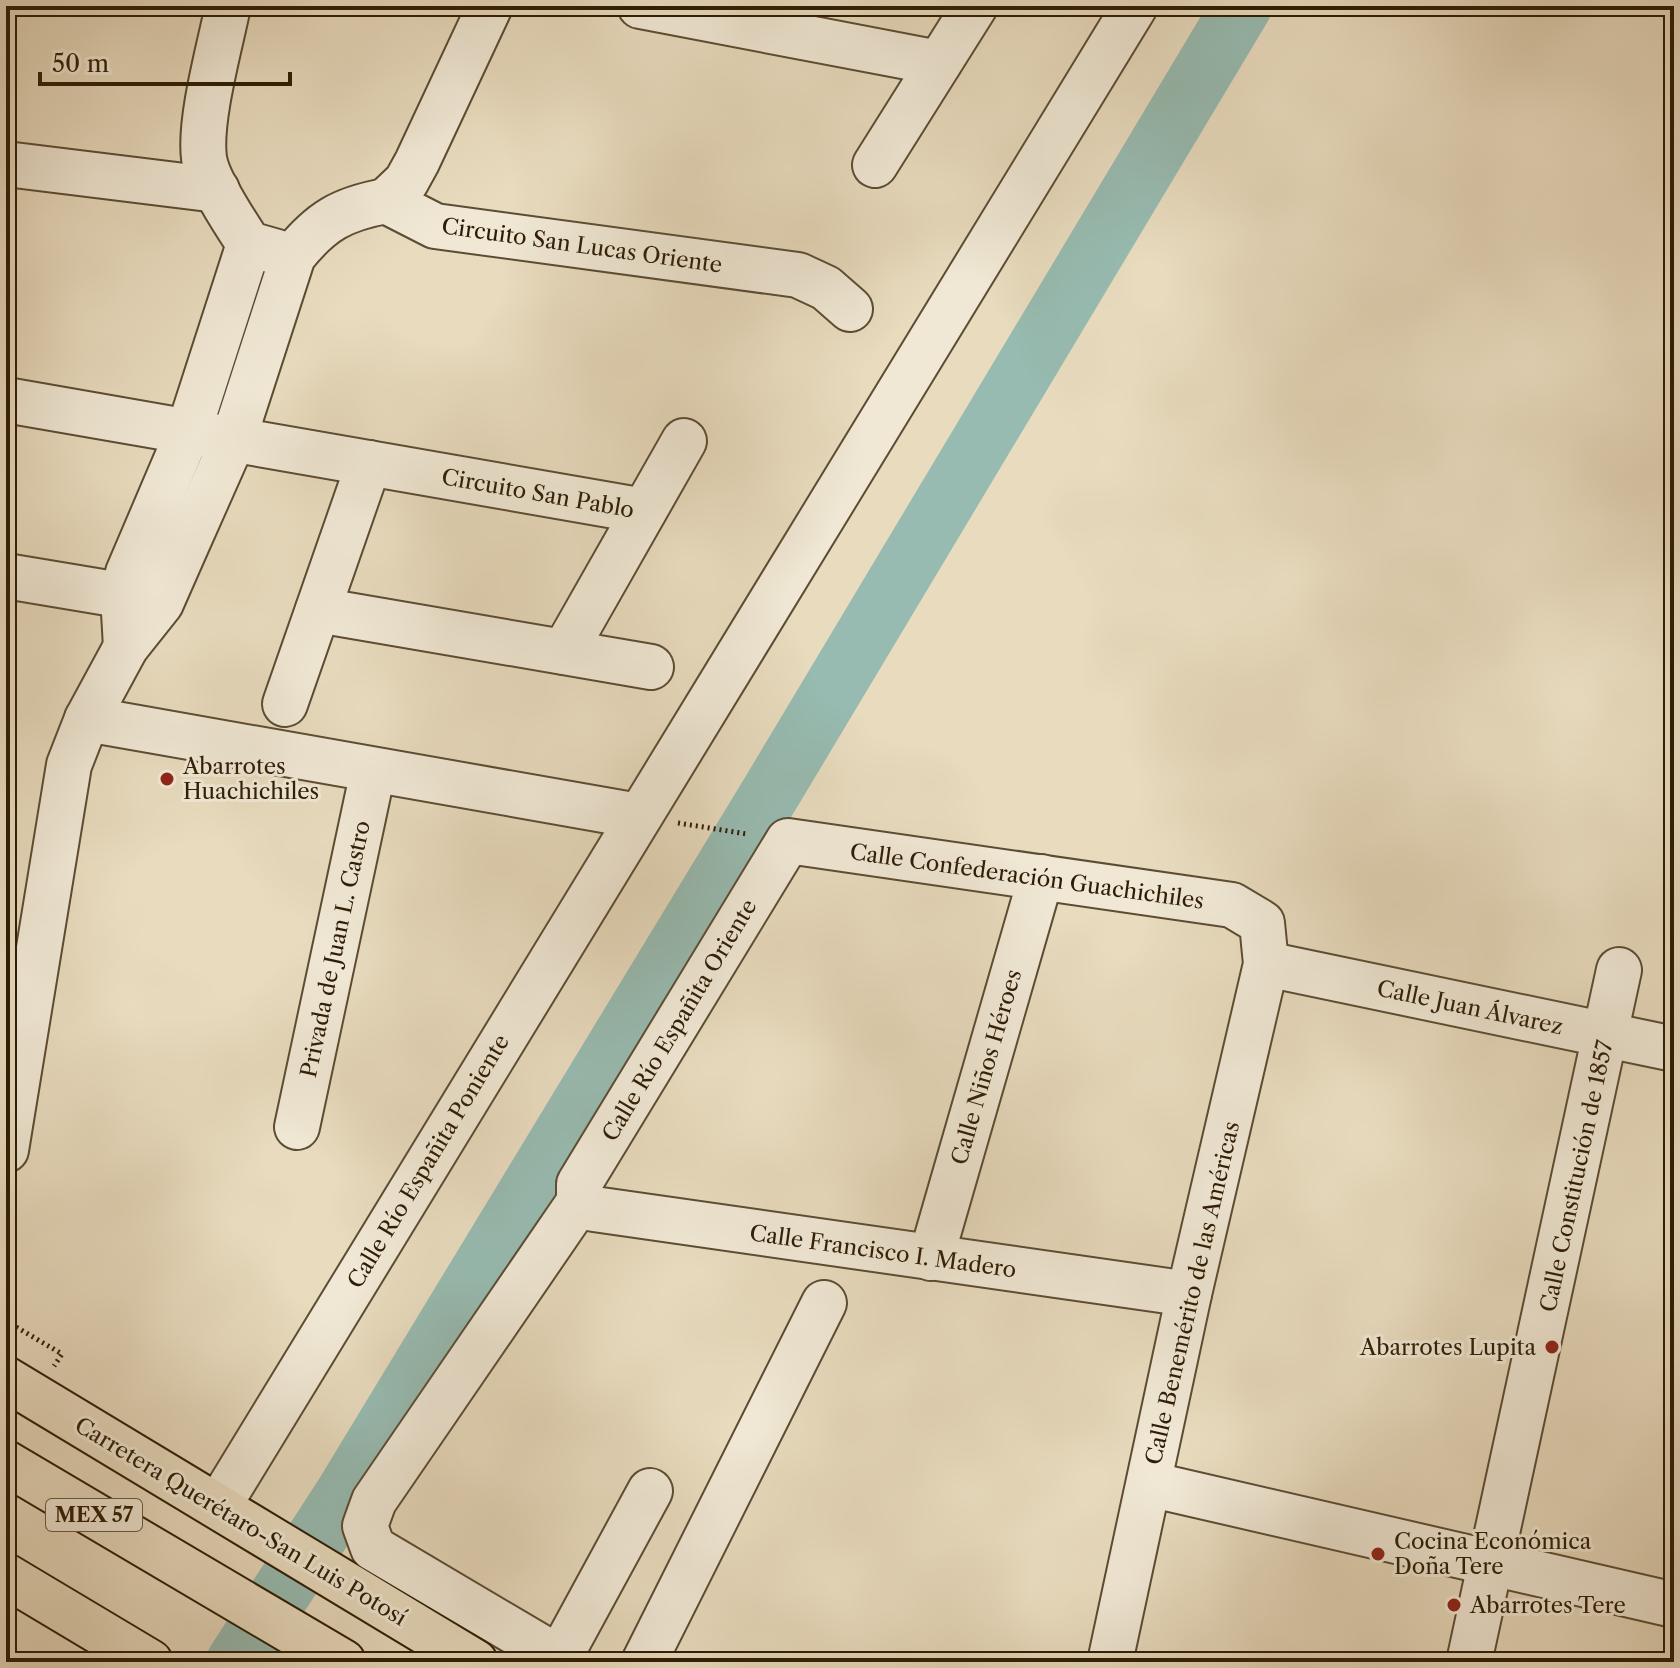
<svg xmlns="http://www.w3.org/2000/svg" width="1680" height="1668" viewBox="0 0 1680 1668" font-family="'Libre Caslon Text',serif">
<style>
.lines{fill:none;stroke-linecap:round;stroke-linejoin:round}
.river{stroke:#97bbb1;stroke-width:60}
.minor-casing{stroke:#5c4c33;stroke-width:48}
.major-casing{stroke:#2e1d05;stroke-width:48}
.highway-casing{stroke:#2e1d05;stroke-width:48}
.path{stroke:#2e1d05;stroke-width:5;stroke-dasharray:2 4;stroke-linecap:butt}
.minor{stroke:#f0e8d5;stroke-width:44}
.major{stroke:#e8dbbe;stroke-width:44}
.highway{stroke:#e8dbbe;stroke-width:44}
.poi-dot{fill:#8f2418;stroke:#f0e8d5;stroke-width:3}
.labels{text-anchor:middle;stroke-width:6;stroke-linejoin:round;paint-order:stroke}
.shield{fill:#f0e8d5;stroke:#685a43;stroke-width:2}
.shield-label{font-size:20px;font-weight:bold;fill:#2e1d05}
.street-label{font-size:22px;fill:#2e1d05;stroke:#f0e8d5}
.poi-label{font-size:22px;fill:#2e1d05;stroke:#f0e8d5;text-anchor:start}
</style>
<rect width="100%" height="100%" fill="#e8dbbe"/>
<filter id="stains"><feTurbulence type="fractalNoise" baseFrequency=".0025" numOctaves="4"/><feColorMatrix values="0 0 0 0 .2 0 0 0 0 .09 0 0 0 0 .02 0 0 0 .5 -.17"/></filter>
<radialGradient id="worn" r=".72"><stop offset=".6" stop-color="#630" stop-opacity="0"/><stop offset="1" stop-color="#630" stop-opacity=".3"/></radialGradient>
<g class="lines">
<!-- river -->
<polyline class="river" points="236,1662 345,1494 773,789 1242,6"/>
<!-- minor casing -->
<g class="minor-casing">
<g id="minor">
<path d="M228,6c-8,40 -29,113 -24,152 3,23 32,66 45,86l28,8"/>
<polyline points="640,6 939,63"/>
<polyline points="6,164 217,190"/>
<polyline points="875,165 975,6"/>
<polyline points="386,201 435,226 798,275 826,288 850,309"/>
<polyline points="386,201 406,182 417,162 490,6"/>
<polyline points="6,400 644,511"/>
<polyline points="6,576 150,600"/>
<polyline points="318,610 651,667"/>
<polyline points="126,647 123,595 128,573 189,430 249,244"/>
<polyline points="564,652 684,441"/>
<polyline points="285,704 369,463"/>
<polyline points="87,719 638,816"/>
<polyline points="1266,964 1674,1049"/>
<polyline points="297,1127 373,771"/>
<path d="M6,1150l63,-385 18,-46 39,-72 35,-44 22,-50 51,-115 59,-182c28,-35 49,-47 93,-55"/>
<polyline points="579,1202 579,1184 788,841 1232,905 1262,923 1266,964 1189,1294 1110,1662"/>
<polyline points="579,1202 594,1209 1189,1294"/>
<polyline points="931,1258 1041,877"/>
<polyline points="1149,1484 1674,1605"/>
<polyline points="219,1505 1135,6"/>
<polyline points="559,1658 373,1548 365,1526 374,1501 579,1202"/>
<polyline points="557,1662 650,1491"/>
<polyline points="644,1662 824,1303"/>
<polyline points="1469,1662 1619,970"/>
</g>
</g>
<!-- major casing -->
<g class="major-casing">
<polyline id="major" points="6,1379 475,1662"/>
</g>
<!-- highway casing -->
<g class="highway-casing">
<g id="highway">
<polyline points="6,1463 343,1662"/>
<polyline points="6,1576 150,1662"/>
</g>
</g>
<!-- path -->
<g class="path">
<polyline points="678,823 747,834"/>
<polyline points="6,1321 62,1354 54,1366"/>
</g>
<!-- minor -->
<use href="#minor" class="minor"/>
<!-- major -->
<use href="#major" class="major"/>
<!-- highway -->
<use href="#highway" class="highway"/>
</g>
<!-- markers -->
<g class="poi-dot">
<circle cx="167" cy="779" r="8"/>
<circle cx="1552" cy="1347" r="8"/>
<circle cx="1378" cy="1554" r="8"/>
<circle cx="1454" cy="1605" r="8"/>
</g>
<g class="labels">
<!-- shield labels -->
<rect class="shield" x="46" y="1499" width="96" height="32" rx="6"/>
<g class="shield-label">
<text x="94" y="1522">MEX 57</text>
</g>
<!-- street labels -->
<g class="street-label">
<text transform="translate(582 245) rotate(8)" y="8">Circuito San Lucas Oriente</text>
<text transform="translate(538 493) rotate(10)" y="8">Circuito San Pablo</text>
<text transform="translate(1027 876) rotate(8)" y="8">Calle Confederación Guachichiles</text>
<text transform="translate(335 949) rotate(-78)" y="8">Privada de Juan L. Castro</text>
<text transform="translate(1470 1007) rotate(12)" y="8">Calle Juan Álvarez</text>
<text transform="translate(679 1020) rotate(-59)" y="8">Calle Río Españita Oriente</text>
<text transform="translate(986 1067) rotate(-74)" y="8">Calle Niños Héroes</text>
<text transform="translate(428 1161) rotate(-59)" y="8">Calle Río Españita Poniente</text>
<text transform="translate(1576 1176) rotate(-78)" y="8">Calle Constitución de 1857</text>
<text transform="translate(883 1251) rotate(8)" y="8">Calle Francisco I. Madero</text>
<text transform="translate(1192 1293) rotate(-77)" y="8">Calle Benemérito de las Américas</text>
<text transform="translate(241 1521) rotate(31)" y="8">Carretera Querétaro-San Luis Potosí</text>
</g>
<!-- poi labels -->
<g class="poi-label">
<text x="183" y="774">Abarrotes<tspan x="183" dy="25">Huachichiles</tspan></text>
<text x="1536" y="1355" text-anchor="end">Abarrotes Lupita</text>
<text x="1394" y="1549">Cocina Económica<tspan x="1394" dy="25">Doña Tere</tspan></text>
<text x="1470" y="1613">Abarrotes Tere</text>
</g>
</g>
<!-- margin -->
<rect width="1680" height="1668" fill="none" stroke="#e8dbbe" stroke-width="32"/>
<rect x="8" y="8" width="1664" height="1652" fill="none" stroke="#2e1d05" stroke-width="4"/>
<rect x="16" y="16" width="1648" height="1636" fill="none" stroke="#2e1d05" stroke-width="2"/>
<!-- scale -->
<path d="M40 72v12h250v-12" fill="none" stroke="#2e1d05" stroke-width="4"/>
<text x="52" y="72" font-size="24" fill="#2e1d05" stroke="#f0e8d5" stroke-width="6" paint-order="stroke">50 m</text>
<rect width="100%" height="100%" filter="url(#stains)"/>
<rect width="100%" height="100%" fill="url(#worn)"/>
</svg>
